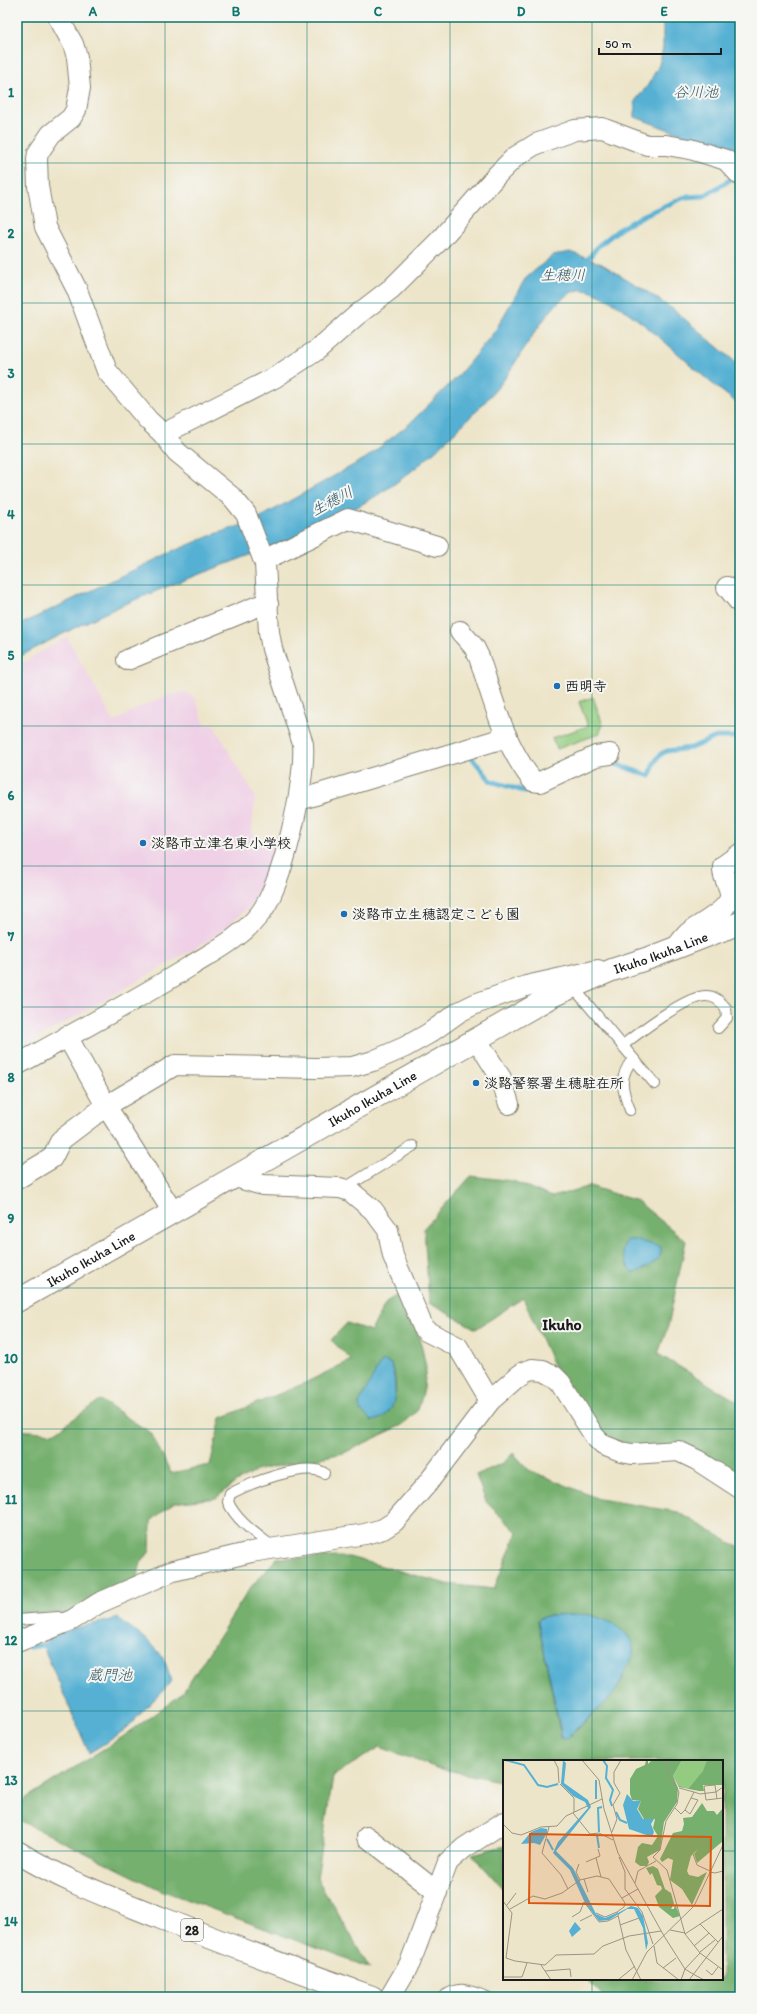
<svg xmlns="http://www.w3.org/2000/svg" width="757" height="2014" viewBox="0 0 757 2014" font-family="Itim,'Klee One',sans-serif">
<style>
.built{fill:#efd0e6}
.green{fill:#93cc80;stroke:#58744e}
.forest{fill:#76b06e;stroke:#496645;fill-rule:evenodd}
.water{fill:#55b0d3;stroke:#386678}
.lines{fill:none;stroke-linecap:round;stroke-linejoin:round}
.stream{stroke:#55b0d3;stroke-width:5}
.service-casing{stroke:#848072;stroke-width:12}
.minor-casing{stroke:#848072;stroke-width:22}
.secondary-casing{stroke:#848072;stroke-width:24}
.trunk-casing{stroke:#848072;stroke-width:24}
.service{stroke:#fff;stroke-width:10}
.minor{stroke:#fff;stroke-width:20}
.secondary{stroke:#fff;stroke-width:22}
.trunk{stroke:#fff;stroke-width:22}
.grid{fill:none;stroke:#0f766e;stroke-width:1;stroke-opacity:0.55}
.poi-dot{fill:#1f6fb2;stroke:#f6f6f2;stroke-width:1.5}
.labels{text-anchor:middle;stroke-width:4;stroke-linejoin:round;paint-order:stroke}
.shield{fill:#f6f6f2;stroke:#5d5d5c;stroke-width:1}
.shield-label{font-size:13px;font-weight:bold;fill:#1c1c1c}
.poi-label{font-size:14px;font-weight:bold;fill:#1c1c1c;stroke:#f6f6f2;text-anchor:start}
.street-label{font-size:14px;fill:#1c1c1c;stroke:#f6f6f2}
.water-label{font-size:15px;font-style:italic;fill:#335765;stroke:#f6f6f2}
.quarter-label{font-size:16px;font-weight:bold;fill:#1c1c1c;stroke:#f6f6f2}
.inset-river{fill:none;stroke:#55b0d3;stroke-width:2}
.inset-road{fill:none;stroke:#999584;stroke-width:1}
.view{fill:#de560d;fill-opacity:0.15;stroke:#de560d;stroke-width:2}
.inset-edge{fill:none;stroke:#1c1c1c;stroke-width:2}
.neatline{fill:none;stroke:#0f766e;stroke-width:1.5}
.grid-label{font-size:13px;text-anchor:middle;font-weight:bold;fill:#0f766e}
</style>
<rect width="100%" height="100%" fill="#f6f6f2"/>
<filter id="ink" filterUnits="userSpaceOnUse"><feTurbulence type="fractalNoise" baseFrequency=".025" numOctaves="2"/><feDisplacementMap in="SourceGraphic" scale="8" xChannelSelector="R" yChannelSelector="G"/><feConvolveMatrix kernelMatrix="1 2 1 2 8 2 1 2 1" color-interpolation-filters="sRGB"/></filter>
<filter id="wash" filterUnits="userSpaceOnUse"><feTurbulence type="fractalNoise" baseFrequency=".012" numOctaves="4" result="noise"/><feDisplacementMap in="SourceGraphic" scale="16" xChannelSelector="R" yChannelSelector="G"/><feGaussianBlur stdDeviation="0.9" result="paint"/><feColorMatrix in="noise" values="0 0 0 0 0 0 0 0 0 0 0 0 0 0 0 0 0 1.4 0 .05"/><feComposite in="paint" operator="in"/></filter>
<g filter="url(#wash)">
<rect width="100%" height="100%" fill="#ede5c9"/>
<!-- built -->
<polygon class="built" points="67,637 114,722 136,709 168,695 185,692 195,698 205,725 213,724 255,796 252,833 256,840 282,846 265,884 258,887 251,905 228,926 206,942 17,1050 17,666"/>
<!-- green -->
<polygon class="green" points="593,697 603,725 599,734 557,749 552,738 588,726 579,702"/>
<!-- forest -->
<g class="forest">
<path d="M471,1176l42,5 39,16 38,-11 47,15 49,40 -18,85 -10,28 82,49v77l-100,-34 -30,-4 -57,-77 -30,-67 -47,31 -47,-26 -5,-75zM657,1246l4,1 -33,20 -5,-15z"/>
<path d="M402,1292l18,47 6,28 -2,22 -6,21 -16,15 -58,28 -86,17 -22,12 -20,16 -43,5 -22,18 -1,30 -9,12 -5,18 -71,35 -6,-4 -42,2v-184l37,3 46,-33 51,33 20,40 39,-8 11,-47 82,-34 48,-24 -20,-20 16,-17 24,8 15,-29zM391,1364l4,13 1,17 -37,10 8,-13z"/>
<path d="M513,1453l16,17 70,29 79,13 62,36v449h-136l-18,-18h136v-218h-218v21l-67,-14 -57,-21 -47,29 -16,102 53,90 -209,-78 -144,-71v-15l107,-68 58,-42 68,-106 27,-30 72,-1 98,27 47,5 23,-57 -31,-30 -10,-27 27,-12zM550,1615h39l23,8 12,53c-9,15 -19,29 -34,41 -8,8 -16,13 -23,22l-6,-1 -23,-117z"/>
<polygon points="504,1846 504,1890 472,1854"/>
</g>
<!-- water -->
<g class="water">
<polygon points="663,17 740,17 740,156 714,144 704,143 635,117 635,101 648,85 659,65 663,48"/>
<path d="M570,252l32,12 38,23 34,23 66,56v40c-10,-9 -21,-17 -31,-25 -25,-21 -99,-94 -130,-91 -26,3 -61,71 -76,91 -20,25 -45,48 -68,70 -79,75 -188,102 -286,143 -45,18 -89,41 -132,64v-32l150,-72 45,-19 42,-14 112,-63 42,-33 50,-49 37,-45 30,-52 28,-24z"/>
<path d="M628,1240h8l25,7c3,13 -17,23 -28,26 -7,-8 -15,-25 -5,-33z"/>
<path d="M384,1361l7,3c6,20 9,53 -19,57l-12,-11 -1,-6 20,-39z"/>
<path d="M550,1615c13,0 28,-2 40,0 16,4 46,17 43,38 -1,3 -3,8 -5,11 -4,11 -9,24 -17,33 -13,15 -32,26 -44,42l-5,-1 -24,-117 2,-3z"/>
<path d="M118,1618c15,14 36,23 46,42 3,6 5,14 8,21l-49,51 -34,21 -46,-107c16,-21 52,-20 75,-28z"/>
</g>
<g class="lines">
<!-- stream -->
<g class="stream">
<polyline points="584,264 598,246 621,228 644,215 685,197 704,196 709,193 736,176"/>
<polyline points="469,754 491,781 527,792 535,788"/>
<polyline points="607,761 650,776 654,763 661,754 667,751 691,748 716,737 740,737"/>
<polyline points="29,1647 43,1645"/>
</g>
</g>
</g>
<g filter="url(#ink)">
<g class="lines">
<!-- service casing -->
<g class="service-casing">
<g id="service">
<polyline points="572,986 655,1084"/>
<path d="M622,1046c16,-13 64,-50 84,-50 9,0 14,5 20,12l1,10 -9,10"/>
<path d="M630,1110c-8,-20 -12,-33 3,-51"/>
<polyline points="343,1189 413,1146"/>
<path d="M274,1548c-16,-13 -37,-26 -46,-46l2,-8c18,-10 76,-33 94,-21"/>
<polyline points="17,1620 58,1617 60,1624"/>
<path d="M443,1997c17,-13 27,-6 44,0"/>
</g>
</g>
<!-- minor casing -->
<g class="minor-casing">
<g id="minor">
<polyline points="163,434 274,378 317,350 357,315 392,288 439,241 497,175 515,157 536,144 575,130 602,128 647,145 666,145 690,149 710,155 726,160 740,175"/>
<polyline points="264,560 348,519 437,546"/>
<polyline points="727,587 740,603"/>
<path d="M460,631l14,16 5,10c14,42 25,88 54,124l7,1 56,-26 14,-2"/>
<polyline points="127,660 258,606 268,604"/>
<polyline points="299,800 507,737"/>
<path d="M678,945c3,-4 6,-8 10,-12 10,-8 41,-22 42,-37 1,-10 -9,-19 -7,-30l17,-12"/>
<polyline points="67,1036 106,1106 173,1212"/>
<polyline points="477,1040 501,1078 509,1104"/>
<path d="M17,1065c57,-32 116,-63 172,-98 24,-15 52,-29 70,-52 24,-29 47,-133 44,-171l-31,-95 -3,-17 -4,-68 -19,-50 -13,-16 -56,-46 -14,-18 -15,-14 -41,-49 -30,-81 -32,-63 -7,-41 -1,-27 1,-6 13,-19 20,-16 5,-8 4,-22 -3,-31 -4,-13 -15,-27"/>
<polyline points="235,1177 262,1185 340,1188 350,1191 373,1210 388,1230 393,1256 423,1327 426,1331 458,1347 490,1401"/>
<polyline points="17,1179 52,1158 61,1140 106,1106 175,1065 316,1068 352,1067 373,1061 405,1047 428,1034 459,1012 475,1004 526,986 598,970"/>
<polyline points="17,1642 72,1620 99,1603 173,1571 251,1552 365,1534 383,1529 394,1522 427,1484 490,1401 517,1377 524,1372 532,1369 543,1370 554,1376 561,1383 595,1437 603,1445 621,1452 632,1454 678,1451 697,1460 740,1488"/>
<polyline points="367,1837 437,1892"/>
<polyline points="390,1997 410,1963 448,1862 464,1848 504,1822"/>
</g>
</g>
<!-- secondary casing -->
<g class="secondary-casing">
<g id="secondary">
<path id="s1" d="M17,1301l537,-306 58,-25 40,-13 88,-34"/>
</g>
</g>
<!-- trunk casing -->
<g class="trunk-casing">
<path id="trunk" d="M17,1852c45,28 95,46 144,66 70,28 140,54 211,79"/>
</g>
<!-- service -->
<use href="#service" class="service"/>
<!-- minor -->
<use href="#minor" class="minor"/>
<!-- secondary -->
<use href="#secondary" class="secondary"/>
<!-- trunk -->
<use href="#trunk" class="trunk"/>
</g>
</g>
<!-- grid -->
<path class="grid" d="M165,17v1980M307,17v1980M450,17v1980M592,17v1744M17,163h723M17,303h723M17,444h723M17,585h723M17,726h723M17,866h723M17,1007h723M17,1148h723M17,1288h723M17,1429h723M17,1570h723M17,1711h723M17,1851h487M722,1851h18M592,1979v18"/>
<!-- markers -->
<g class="poi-dot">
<circle cx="557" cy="686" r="4"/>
<circle cx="143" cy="843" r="4"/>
<circle cx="344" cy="914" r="4"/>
<circle cx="476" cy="1083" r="4"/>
</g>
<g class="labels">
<!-- shield labels -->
<rect class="shield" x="181" y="1919" width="22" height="22" rx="3"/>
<g class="shield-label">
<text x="192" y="1935">28</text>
</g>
<!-- poi labels -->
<g class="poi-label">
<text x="565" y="691">西明寺</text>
<text x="151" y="848">淡路市立津名東小学校</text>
<text x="352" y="919">淡路市立生穂認定こども園</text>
<text x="484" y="1088">淡路警察署生穂駐在所</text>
</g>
<!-- street labels -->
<g class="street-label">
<text dy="5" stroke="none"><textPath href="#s1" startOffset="733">Ikuho Ikuha Line</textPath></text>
<text dy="5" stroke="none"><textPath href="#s1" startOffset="409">Ikuho Ikuha Line</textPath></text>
<text dy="5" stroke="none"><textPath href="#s1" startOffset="85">Ikuho Ikuha Line</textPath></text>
</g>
<!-- water labels -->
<g class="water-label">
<text x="696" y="97">谷川池</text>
<text x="563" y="280">生穂川</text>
<text transform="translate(332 501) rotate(-28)" y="5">生穂川</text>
<text x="110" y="1680">蔵門池</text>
</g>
<!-- quarter labels -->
<g class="quarter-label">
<text x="562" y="1330">Ikuho</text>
</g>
</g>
<!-- overview -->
<g transform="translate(503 1760)">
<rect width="220" height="220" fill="#ede5c9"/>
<path d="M179,0h25l-3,11 -16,18 -10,-4 -5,-9z" fill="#93cc80"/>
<path d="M143,0h2v4l4,-4h14l12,28 -1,14 -13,20 -4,28 -13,7 2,5 -2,4h-7l-5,-4 3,-15 4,-4 10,2 6,-9 -5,-8 2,-9h-11l-6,-10 3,-8 -9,-1 -2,-6v-15l6,-10 9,-4zM164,0h15l-9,16 5,9 10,4 15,-18 4,-11h16v25h-20l1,6h-5l-20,-4 -12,-21zM199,43l5,8h7l3,4 6,-7v33l-26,22 -3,-9 4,-5 -7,7 -4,15 2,4 9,2 9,-5 -15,33 -10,-16 -12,-9 3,-20 -5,-2 -6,4 -2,-3 13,-26 9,-2 2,-7 -1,-6 9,-1zM150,106l5,3 7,20 6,4 3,11 -3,5h3l1,-5 5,12 -7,2 -14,-11 -4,-11 7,-7 -1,-3 -4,-1 -5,-12 -2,2 -4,-7z" fill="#76b06e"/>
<path d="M60,0l3,3 -2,20 24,17 3,7 -35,44 17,17 23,46 9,4 12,-5v2l-8,5 -10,1 -14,-18 -15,-33 -17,-17 5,-11 30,-34 -3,-6 -12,-6 -12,-12zM124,34l6,7h8l-4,8 6,10h11l-3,5 3,8 -2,5 -23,-8 -6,-24zM38,68l6,1v4l-7,12 -6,-2 -13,1 10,-12zM128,146l7,2 5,8 5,27 -2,7 -3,-22 -9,-19h-7l-9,6v-2zM72,162l6,7 -9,8 -3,-6z" fill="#55b0d3"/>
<path class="inset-river" d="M2,0l19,5 14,20 9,2 11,-3M100,0l4,6 -1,12 7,12 -3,10 2,6M93,20v19M113,52l4,8 7,3M96,72l-1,-24 4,-1M94,75l2,13M44,79l6,11"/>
<path class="inset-road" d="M51,0l4,8 1,15M79,0l17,20 5,29 14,44 46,83M164,0l-1,7 13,25 -2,12 -11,17 -6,29 -7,7 14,13 18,64 15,19 23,17M57,24l14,14v14M220,27l-7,5 -1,-7 -11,1 2,14 17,-2M176,28l15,4M172,48l6,6 4,-4 5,4 8,-14 -7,-2 3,-6 6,2 16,-2 1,7M182,50l6,-12M70,53l17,21 9,-1 14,7M0,64l9,9 9,2 20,-8 16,-1 9,-10 36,-17M46,67l-7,26 19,22 7,14M109,72l5,-13 -4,-14 7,-12 -6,-10v-11l7,-12M190,94l4,11 13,6M116,97l6,15v17l17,23 11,32M93,98l5,19M83,102l14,-6 -2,-7M76,104l-3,8 4,8M207,112l5,1 8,-2M81,119l4,13M132,123l3,-12 18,-10M119,138l16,-9M0,141l9,12 -6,45 9,3 30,4 11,-10 38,-1 9,-8 26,-10 32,-5M4,145l9,-12M7,149l23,-13 12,3 17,-6 18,-13 17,-4 12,3 16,24 -1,4 -7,5 1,3 8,35 15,30M93,153l9,4 12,-5M69,157l8,-5 4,-10 15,20 9,-1 10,-5M77,161l12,-6M197,164l18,18M117,165l19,-7M167,170l15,3M182,174l38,-25M161,176l21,33 15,-16M151,186l3,17 22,17M191,186l15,-13M197,192l15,-12M38,205l10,15M160,208l13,-10M203,210l6,5 6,-8M42,211l25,-2 1,8M190,214l11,6M0,217h19l5,-14M115,220l17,-14M129,220l15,-28 47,-46 29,-61M178,220l4,-11 8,5M186,220l34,-44"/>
<path class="view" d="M27,74l181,3 -1,69 -181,-3z"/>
<rect width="220" height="220" class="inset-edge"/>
</g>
<!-- margin -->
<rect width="757" height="2014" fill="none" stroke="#f6f6f2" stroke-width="44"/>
<!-- scale -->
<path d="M599 48v6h122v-6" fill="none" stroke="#1c1c1c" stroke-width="2"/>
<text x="605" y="48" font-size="12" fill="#1c1c1c" stroke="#f6f6f2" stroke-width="3" paint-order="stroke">50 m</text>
<rect x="22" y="22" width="713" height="1970" class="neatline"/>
<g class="grid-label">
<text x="93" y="16">A</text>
<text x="236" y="16">B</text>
<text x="378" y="16">C</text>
<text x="521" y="16">D</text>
<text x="664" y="16">E</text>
<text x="11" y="97">1</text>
<text x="11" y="238">2</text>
<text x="11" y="378">3</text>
<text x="11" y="519">4</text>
<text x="11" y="660">5</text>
<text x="11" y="800">6</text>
<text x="11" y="941">7</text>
<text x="11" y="1082">8</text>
<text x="11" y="1223">9</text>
<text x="11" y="1363">10</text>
<text x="11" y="1504">11</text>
<text x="11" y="1645">12</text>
<text x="11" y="1785">13</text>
<text x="11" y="1926">14</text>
</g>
</svg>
